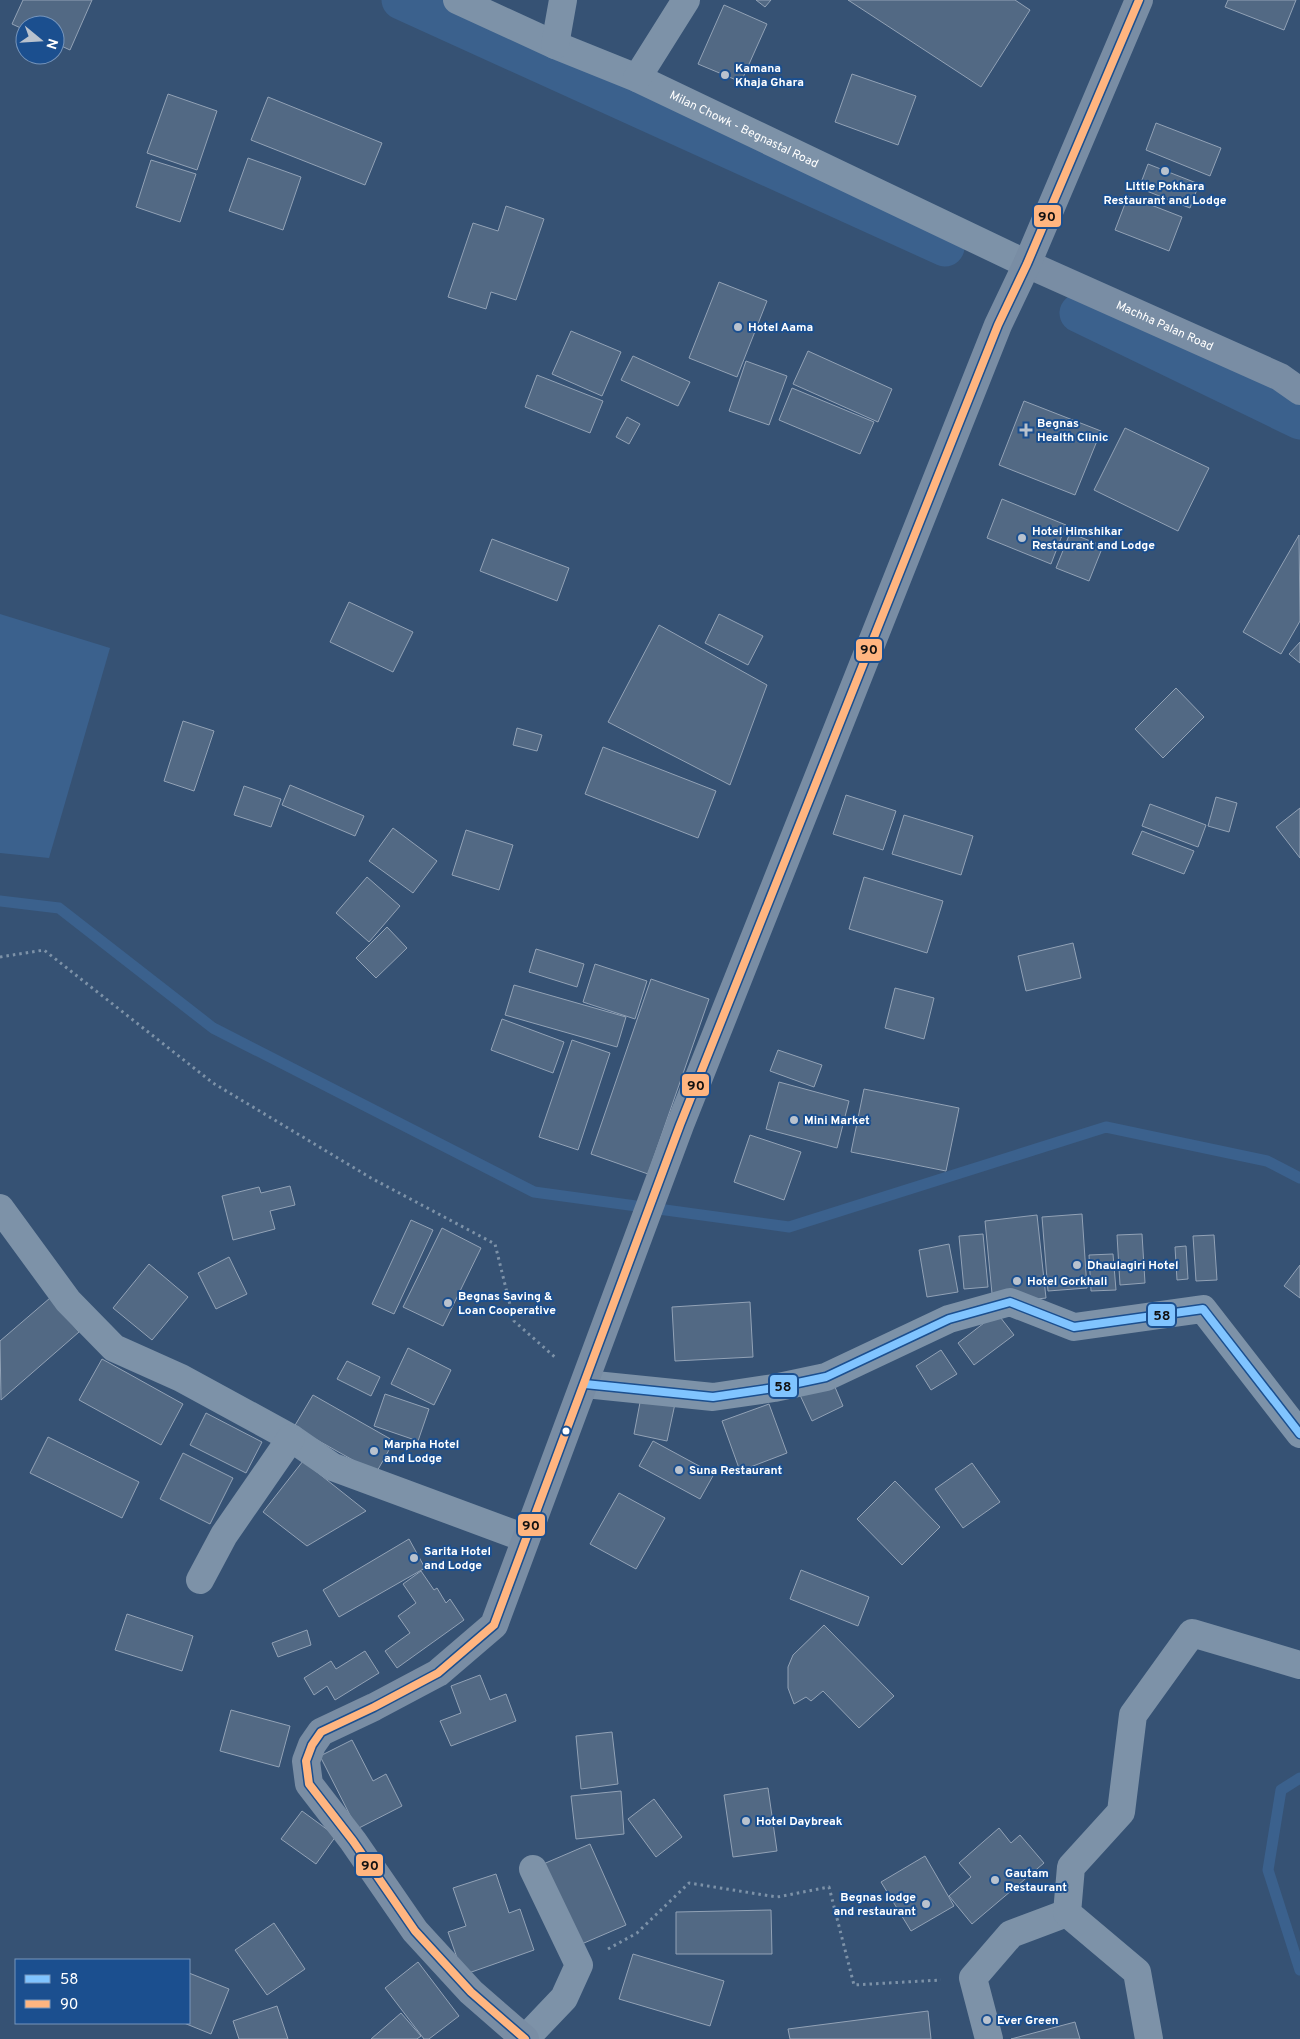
<svg xmlns="http://www.w3.org/2000/svg" width="1300" height="2039" viewBox="0 0 1300 2039" font-family="Overpass,sans-serif">
<style>
.water{fill:#3b618d}
.lines{fill:none;stroke-linecap:round;stroke-linejoin:round}
.stream{stroke:#3b618d;stroke-width:11}
.canal{stroke:#3b618d;stroke-width:39}
.building{fill:#526984;stroke:#92a2b6}
.path{stroke:#7d92a8;stroke-width:3;stroke-dasharray:2.5 4;stroke-linecap:butt}
.street{stroke:#7d92a8;stroke-width:28}
.secondary{stroke:#798da4;stroke-width:28}
.bus-1-casing{stroke:#1b4f8f;stroke-width:11}
.bus-2-casing{stroke:#1b4f8f;stroke-width:11}
.bus-1{stroke:#80c4ff;stroke-width:8}
.bus-2{stroke:#ffb580;stroke-width:8}
.poi-dot{fill:#b9c2ce;stroke:#1b4f8f;stroke-width:2}
.bus-dot{fill:#fff;stroke:#1b4f8f;stroke-width:2}
.labels{text-anchor:middle;stroke-width:4;stroke-linejoin:round;paint-order:stroke}
.poi-label{font-size:12px;font-weight:bold;fill:#fff;stroke:#1b4f8f;text-anchor:start}
.street-label{font-size:12px;fill:#fff;stroke:#1b4f8f}
.line-badge{stroke:#1b4f8f;stroke-width:2}
.pale-badge-label{font-size:14px;text-anchor:middle;font-weight:bold;fill:#111}
</style>
<rect width="100%" height="100%" fill="#365274"/>
<!-- water -->
<polygon class="water" points="0,614 110,648 49,858 0,853"/>
<g class="lines">
<!-- stream -->
<g class="stream">
<polyline points="0,901 59,908 213,1028 534,1192 789,1227 1106,1127 1267,1161 1300,1178"/>
<polyline points="1300,1778 1281,1790 1268,1870 1300,1970"/>
</g>
<!-- canal -->
<g class="canal">
<polyline points="401,0 945,247"/>
<polyline points="1079,313 1300,420"/>
</g>
</g>
<!-- building -->
<g class="building">
<polygon points="23,0 92,0 70,50 55,43 55,25 25,25 25,30 12,24"/>
<polygon points="756,0 771,0 765,7"/>
<polygon points="848,0 1015,0 1030,10 981,87"/>
<polygon points="1228,0 1296,0 1284,30 1225,7"/>
<polygon points="724,5 767,24 741,82 698,64"/>
<polygon points="852,74 916,96 898,145 835,122"/>
<polygon points="168,94 217,111 197,170 147,153"/>
<polygon points="268,97 382,143 365,185 251,140"/>
<polygon points="1156,123 1221,148 1210,176 1146,150"/>
<polygon points="248,158 301,177 283,230 229,211"/>
<polygon points="151,160 196,174 180,222 136,207"/>
<polygon points="1148,164 1199,184 1190,208 1139,188"/>
<polygon points="1128,196 1182,217 1169,251 1115,230"/>
<polygon points="506,206 544,219 516,300 491,292 486,309 448,297 473,223 498,231"/>
<polygon points="719,282 767,301 737,377 689,358"/>
<polygon points="571,331 621,352 602,396 552,374"/>
<polygon points="808,351 892,389 878,422 793,384"/>
<polygon points="633,356 690,382 678,406 621,380"/>
<polygon points="746,361 787,376 769,425 729,411"/>
<polygon points="537,375 603,401 590,433 525,407"/>
<polygon points="792,388 874,422 860,454 779,420"/>
<polygon points="1024,401 1101,431 1075,495 999,465"/>
<polygon points="627,417 640,424 629,444 616,437"/>
<polygon points="1125,428 1209,468 1178,531 1094,490"/>
<polygon points="1002,499 1066,525 1051,564 987,538"/>
<polygon points="1070,533 1103,546 1089,581 1056,568"/>
<polygon points="1299,535 1300,621 1281,654 1243,632"/>
<polygon points="492,539 569,568 557,601 480,571"/>
<polygon points="349,602 413,632 393,672 330,642"/>
<polygon points="719,614 763,636 748,665 705,643"/>
<polygon points="659,625 767,685 730,785 608,722"/>
<polygon points="1300,642 1300,663 1289,654"/>
<polygon points="1176,688 1204,717 1163,758 1135,729"/>
<polygon points="183,721 214,731 194,791 164,781"/>
<polygon points="517,728 542,735 537,751 513,745"/>
<polygon points="603,747 716,791 698,838 585,794"/>
<polygon points="290,785 364,816 355,836 282,805"/>
<polygon points="244,786 281,799 271,827 234,815"/>
<polygon points="846,795 896,811 883,850 833,834"/>
<polygon points="1216,797 1237,803 1229,832 1208,826"/>
<polygon points="1150,804 1206,825 1198,847 1142,826"/>
<polygon points="1300,808 1300,858 1276,827"/>
<polygon points="904,815 973,836 961,875 892,854"/>
<polygon points="393,828 437,861 413,893 369,861"/>
<polygon points="466,830 513,845 499,890 452,875"/>
<polygon points="1142,831 1194,851 1184,874 1132,854"/>
<polygon points="367,877 400,906 369,942 336,913"/>
<polygon points="864,877 943,901 927,953 849,929"/>
<polygon points="387,927 407,948 376,978 356,958"/>
<polygon points="1073,943 1081,978 1026,991 1018,956"/>
<polygon points="536,949 584,964 577,987 529,972"/>
<polygon points="595,964 647,981 635,1019 583,1002"/>
<polygon points="651,979 709,999 648,1174 591,1154"/>
<polygon points="514,985 626,1017 617,1047 505,1015"/>
<polygon points="895,988 934,998 924,1039 885,1028"/>
<polygon points="502,1019 564,1042 553,1073 491,1050"/>
<polygon points="572,1040 610,1053 578,1150 539,1137"/>
<polygon points="778,1050 822,1065 814,1087 770,1071"/>
<polygon points="779,1082 849,1101 837,1148 766,1129"/>
<polygon points="864,1089 959,1108 946,1171 851,1152"/>
<polygon points="750,1135 801,1152 784,1200 734,1182"/>
<polygon points="290,1186 295,1205 270,1211 275,1229 233,1240 222,1196 259,1187 261,1193"/>
<polygon points="1082,1214 1087,1288 1048,1291 1042,1217"/>
<polygon points="1037,1215 1046,1298 993,1304 985,1221"/>
<polygon points="411,1220 433,1230 394,1314 372,1304"/>
<polygon points="442,1228 481,1248 443,1326 403,1307"/>
<polygon points="983,1234 988,1287 964,1289 959,1236"/>
<polygon points="1142,1234 1145,1283 1120,1285 1117,1235"/>
<polygon points="1214,1235 1217,1280 1196,1281 1193,1236"/>
<polygon points="949,1244 958,1292 927,1297 919,1250"/>
<polygon points="1186,1246 1188,1279 1177,1280 1175,1247"/>
<polygon points="1113,1254 1116,1290 1091,1291 1089,1255"/>
<polygon points="229,1257 247,1294 216,1309 198,1273"/>
<polygon points="149,1264 188,1297 152,1340 113,1308"/>
<polygon points="1300,1265 1300,1298 1284,1286"/>
<polygon points="50,1298 79,1332 1,1400 0,1341"/>
<polygon points="750,1302 753,1357 675,1361 672,1307"/>
<polygon points="997,1313 1014,1335 974,1365 958,1343"/>
<polygon points="408,1348 451,1370 434,1405 391,1384"/>
<polygon points="941,1350 957,1374 931,1390 916,1366"/>
<polygon points="102,1359 183,1404 161,1445 79,1400"/>
<polygon points="347,1361 380,1377 371,1396 337,1379"/>
<polygon points="832,1380 843,1406 812,1421 800,1395"/>
<polygon points="642,1392 676,1399 667,1441 634,1434"/>
<polygon points="385,1394 429,1409 418,1441 374,1426"/>
<polygon points="313,1395 394,1441 376,1473 294,1427"/>
<polygon points="769,1404 787,1453 740,1471 722,1421"/>
<polygon points="206,1413 262,1442 246,1473 190,1445"/>
<polygon points="48,1437 139,1482 122,1518 30,1473"/>
<polygon points="653,1441 714,1474 700,1499 639,1466"/>
<polygon points="183,1453 233,1478 210,1524 160,1499"/>
<polygon points="303,1461 366,1511 307,1546 263,1512"/>
<polygon points="972,1463 1000,1502 963,1528 935,1489"/>
<polygon points="895,1481 940,1527 902,1565 857,1519"/>
<polygon points="619,1493 665,1518 636,1569 590,1544"/>
<polygon points="409,1539 425,1568 339,1617 323,1590"/>
<polygon points="801,1570 869,1597 858,1626 790,1599"/>
<polygon points="421,1571 434,1590 437,1588 446,1603 450,1599 464,1620 397,1668 385,1651 410,1633 398,1616 416,1603 403,1584"/>
<polygon points="127,1614 193,1636 182,1671 115,1650"/>
<polygon points="824,1625 894,1696 859,1728 823,1691 811,1701 806,1697 794,1704 788,1688 788,1667 793,1655"/>
<polygon points="307,1630 311,1645 278,1657 272,1643"/>
<polygon points="365,1651 379,1673 335,1700 327,1686 314,1695 304,1678 331,1661 336,1669"/>
<polygon points="480,1675 490,1700 506,1694 516,1721 451,1746 440,1721 461,1713 451,1686"/>
<polygon points="231,1710 290,1726 279,1767 220,1751"/>
<polygon points="612,1732 618,1784 581,1789 576,1736"/>
<polygon points="352,1740 373,1781 386,1774 402,1806 357,1829 320,1756"/>
<polygon points="768,1788 777,1851 733,1857 724,1795"/>
<polygon points="621,1791 624,1834 576,1839 571,1796"/>
<polygon points="654,1799 682,1837 656,1857 628,1819"/>
<polygon points="302,1811 336,1836 316,1864 281,1839"/>
<polygon points="999,1828 1011,1843 1020,1835 1044,1863 972,1924 949,1896 971,1877 959,1863"/>
<polygon points="590,1844 626,1925 577,1946 541,1865"/>
<polygon points="925,1856 954,1906 911,1931 881,1882"/>
<polygon points="496,1874 509,1913 520,1909 534,1950 463,1975 448,1932 466,1926 453,1888"/>
<polygon points="771,1910 772,1954 676,1954 676,1912"/>
<polygon points="274,1923 305,1969 267,1995 235,1950"/>
<polygon points="633,1954 724,1981 710,2026 619,1999"/>
<polygon points="418,1962 459,2016 429,2039 424,2039 385,1988"/>
<polygon points="189,1973 229,1989 211,2034 184,2023 189,2023"/>
<polygon points="277,2006 288,2039 239,2039 233,2021"/>
<polygon points="928,2011 931,2039 790,2039 788,2029"/>
<polygon points="401,2013 421,2036 417,2039 371,2039"/>
<polygon points="1075,2022 1080,2039 1011,2039"/>
</g>
<g class="lines">
<!-- path -->
<g class="path">
<polyline points="0,957 44,950 213,1083 371,1178 495,1244 514,1321 557,1359"/>
<polyline points="608,1949 637,1933 689,1883 777,1897 829,1887 854,1985 941,1980"/>
</g>
<!-- street -->
<g class="street">
<path id="s1" d="M457,0l98,45 82,33 390,186"/>
<polyline points="555,45 563,0"/>
<polyline points="637,78 686,0"/>
<polyline points="0,1208 68,1301 114,1348 181,1378 291,1438 333,1467 525,1538"/>
<polyline points="585,1384 713,1397 774,1388 826,1377 949,1319 1010,1302 1074,1327 1203,1309 1300,1434"/>
<polyline points="200,1580 224,1535 291,1438"/>
<polyline points="525,2039 564,1998 579,1965 533,1869"/>
<polyline points="989,2039 973,1978 1011,1934 1067,1913"/>
<polyline points="1149,2039 1137,1972 1067,1913 1071,1867 1121,1812 1133,1715 1192,1633 1300,1665"/>
</g>
<!-- secondary -->
<g class="secondary">
<path id="s2" d="M1027,264l253,113 20,14"/>
<polyline points="525,2039 471,1992 415,1931 353,1841 309,1784 306,1761 312,1745 321,1732 374,1707 438,1673 494,1625 680,1125 998,325 1027,264 1139,0"/>
</g>
<!-- bus-1 casing -->
<g class="bus-1-casing">
<polyline id="bus-1" points="585,1384 713,1397 774,1388 826,1377 949,1319 1010,1302 1074,1327 1203,1309 1300,1434"/>
</g>
<!-- bus-2 casing -->
<g class="bus-2-casing">
<polyline id="bus-2" points="525,2039 471,1992 415,1931 353,1841 309,1784 306,1761 312,1745 321,1732 374,1707 438,1673 494,1625 680,1125 998,325 1027,264 1139,0"/>
</g>
<!-- bus-1 -->
<use href="#bus-1" class="bus-1"/>
<!-- bus-2 -->
<use href="#bus-2" class="bus-2"/>
</g>
<!-- markers -->
<g class="poi-dot">
<circle cx="725" cy="75" r="5"/>
<circle cx="1165" cy="171" r="5"/>
<circle cx="738" cy="327" r="5"/>
<path d="M1023.5 422.5h5v5h5v5h-5v5h-5v-5h-5v-5h5z"/>
<circle cx="1022" cy="538" r="5"/>
<circle cx="794" cy="1120" r="5"/>
<circle cx="1077" cy="1265" r="5"/>
<circle cx="1017" cy="1281" r="5"/>
<circle cx="448" cy="1303" r="5"/>
<circle cx="374" cy="1451" r="5"/>
<circle cx="679" cy="1470" r="5"/>
<circle cx="414" cy="1558" r="5"/>
<circle cx="746" cy="1821" r="5"/>
<circle cx="995" cy="1880" r="5"/>
<circle cx="926" cy="1904" r="5"/>
<circle cx="987" cy="2020" r="5"/>
</g>
<circle class="bus-dot" cx="566" cy="1431" r="4.5"/>
<g class="labels">
<!-- poi labels -->
<g class="poi-label">
<text x="735" y="72">Kamana<tspan x="735" dy="14">Khaja Ghara</tspan></text>
<text x="1165" y="190" text-anchor="middle">Little Pokhara<tspan x="1165" dy="14">Restaurant and Lodge</tspan></text>
<text x="748" y="331">Hotel Aama</text>
<text x="1037" y="427">Begnas<tspan x="1037" dy="14">Health Clinic</tspan></text>
<text x="1032" y="535">Hotel Himshikar<tspan x="1032" dy="14">Restaurant and Lodge</tspan></text>
<text x="804" y="1124">Mini Market</text>
<text x="1087" y="1269">Dhaulagiri Hotel</text>
<text x="1027" y="1285">Hotel Gorkhali</text>
<text x="458" y="1300">Begnas Saving &amp;<tspan x="458" dy="14">Loan Cooperative</tspan></text>
<text x="384" y="1448">Marpha Hotel<tspan x="384" dy="14">and Lodge</tspan></text>
<text x="689" y="1474">Suna Restaurant</text>
<text x="424" y="1555">Sarita Hotel<tspan x="424" dy="14">and Lodge</tspan></text>
<text x="756" y="1825">Hotel Daybreak</text>
<text x="1005" y="1877">Gautam<tspan x="1005" dy="14">Restaurant</tspan></text>
<text x="916" y="1901" text-anchor="end">Begnas lodge<tspan x="916" dy="14">and restaurant</tspan></text>
<text x="997" y="2024">Ever Green</text>
</g>
<!-- street labels -->
<g class="street-label">
<text dy="4" stroke="none"><textPath href="#s1" startOffset="315">Milan Chowk - Begnastal Road</textPath></text>
<text dy="4" stroke="none"><textPath href="#s2" startOffset="151">Machha Palan Road</textPath></text>
</g>
</g>
<g class="line-badge">
<rect x="1033" y="204" width="29" height="24" rx="5" fill="#ffb580"/>
<rect x="855" y="638" width="28" height="24" rx="5" fill="#ffb580"/>
<rect x="681" y="1073" width="29" height="24" rx="5" fill="#ffb580"/>
<rect x="1147" y="1303" width="29" height="24" rx="5" fill="#80c4ff"/>
<rect x="769" y="1374" width="29" height="24" rx="5" fill="#80c4ff"/>
<rect x="517" y="1513" width="29" height="24" rx="5" fill="#ffb580"/>
<rect x="355" y="1853" width="29" height="24" rx="5" fill="#ffb580"/>
</g>
<g class="pale-badge-label">
<text x="1047" y="221">90</text>
<text x="869" y="654">90</text>
<text x="696" y="1090">90</text>
<text x="1162" y="1320">58</text>
<text x="783" y="1391">58</text>
<text x="531" y="1530">90</text>
<text x="370" y="1870">90</text>
</g>
<!-- legend -->
<rect x="15" y="1959" width="175" height="65" fill="#1b4f8f" stroke="#7695bc"/>
<rect x="25" y="1975" width="25" height="8" fill="#80c4ff" stroke="#7695bc"/>
<text x="60" y="1984" font-size="15" fill="#ffffff">58</text>
<rect x="25" y="2000" width="25" height="8" fill="#ffb580" stroke="#7695bc"/>
<text x="60" y="2009" font-size="15" fill="#ffffff">90</text>
<!-- north arrow -->
<g transform="translate(40 40) rotate(108)"><circle r="24" fill="#1b4f8f" stroke="#7695bc"/>
<path d="M0-4L9 19L0 12L-9 19Z" fill="#b9c2ce"/>
<text y="-8" font-size="14" font-weight="bold" text-anchor="middle" fill="#ffffff">N</text>
</g>
</svg>
